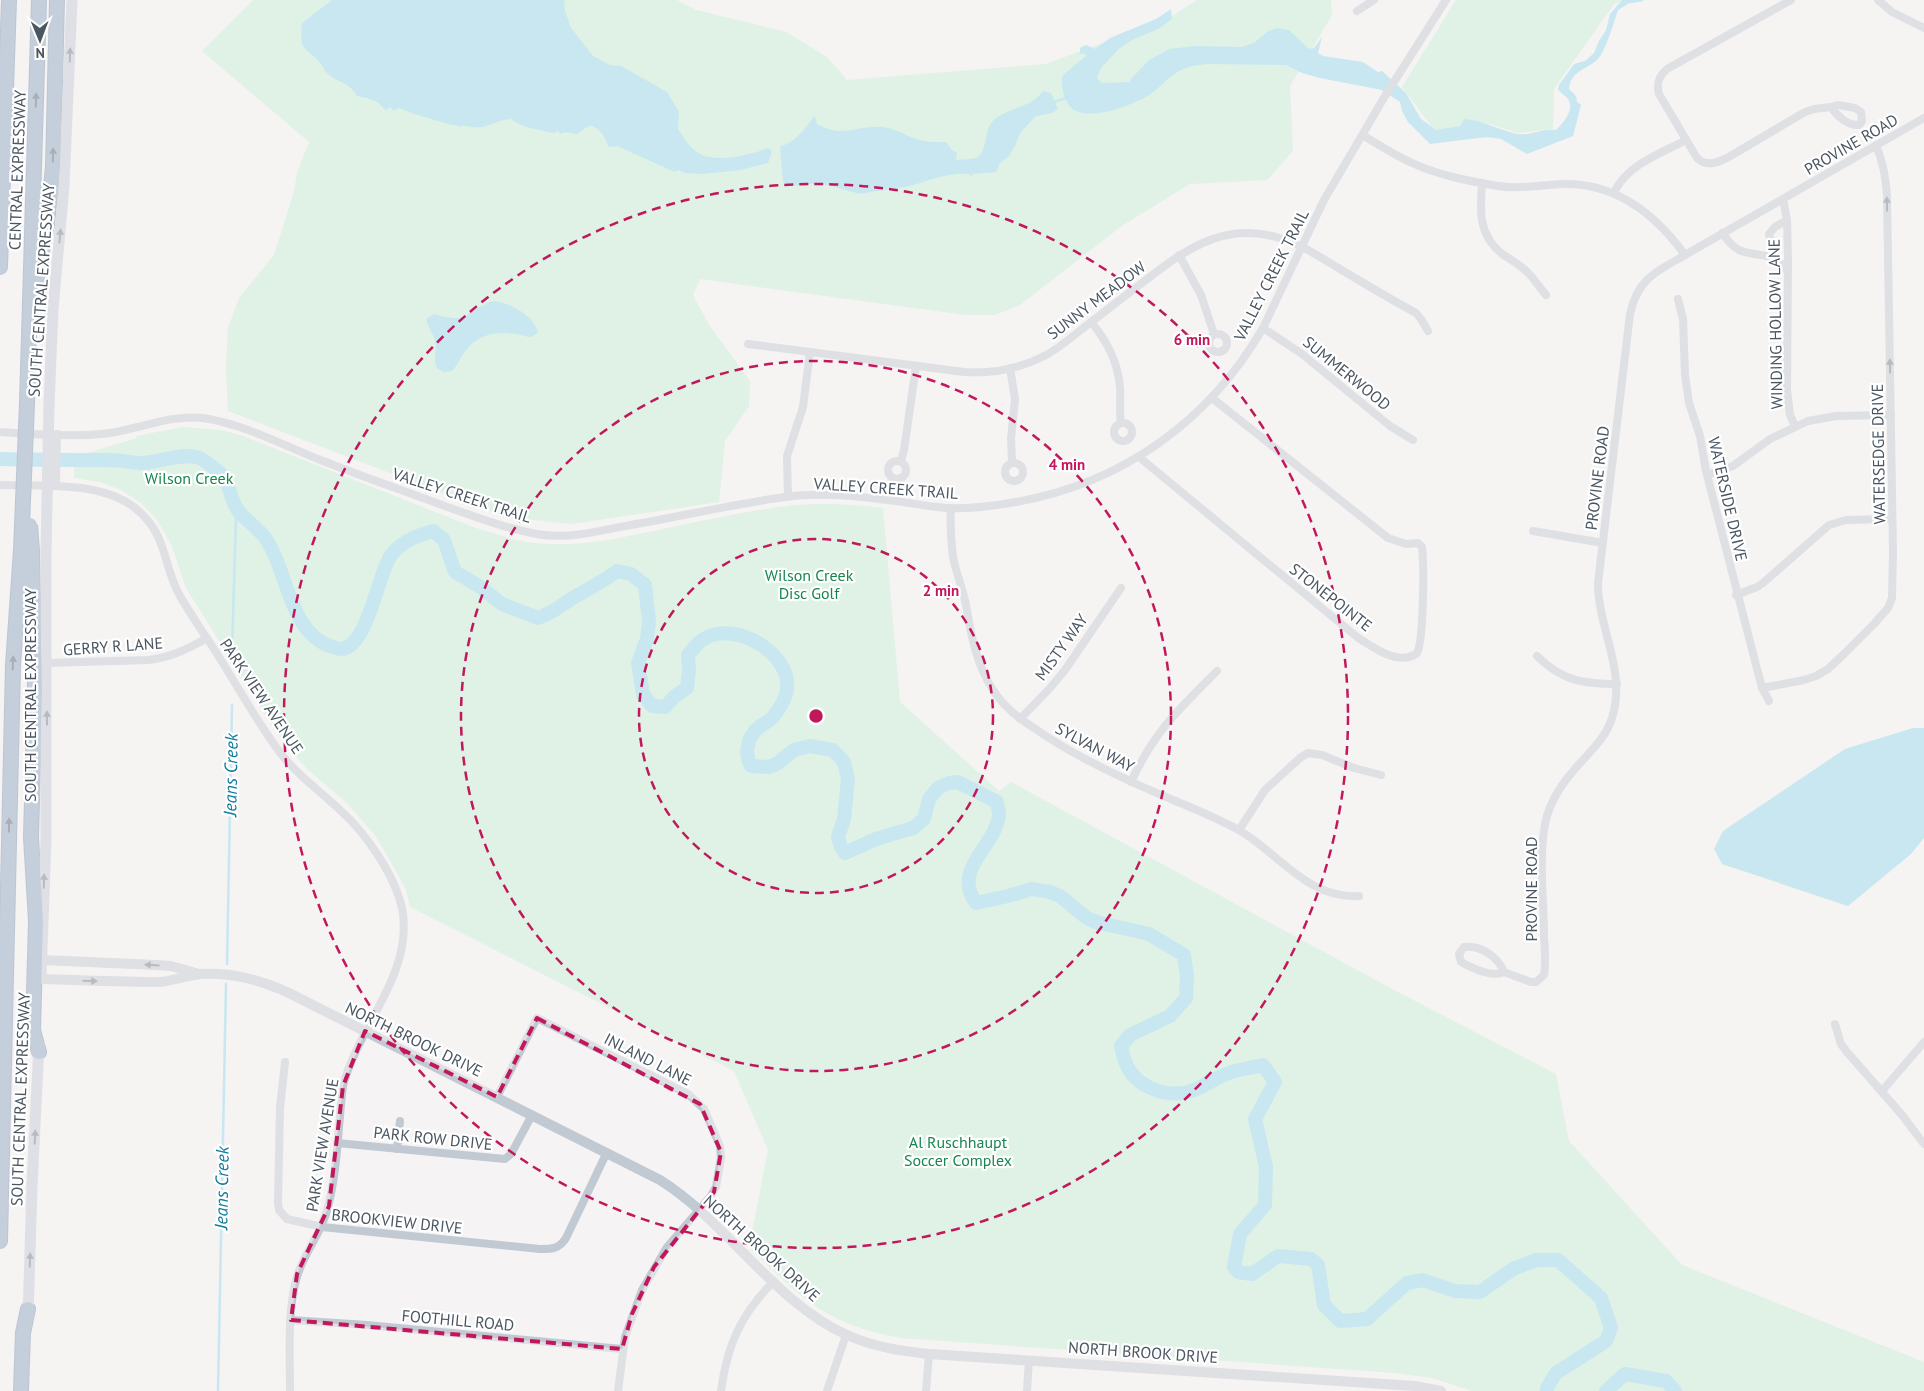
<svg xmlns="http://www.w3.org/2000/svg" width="1924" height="1391" viewBox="0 0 1924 1391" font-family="'PT Sans',sans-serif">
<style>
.green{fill:#c3f1d5}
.water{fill:#90daee}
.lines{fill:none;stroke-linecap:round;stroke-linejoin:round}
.stream{stroke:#90daee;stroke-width:2.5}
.river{stroke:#90daee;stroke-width:14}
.motorway-casing{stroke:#7690ad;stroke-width:16}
.minor{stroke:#c1cad2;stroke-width:8}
.tertiary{stroke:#c1cad2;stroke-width:10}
.secondary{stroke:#c1cbd6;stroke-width:11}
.motorway{stroke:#8ba5c1;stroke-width:14}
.motorway-bridge-casing{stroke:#7690ad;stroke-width:16;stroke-linecap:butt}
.secondary-bridge{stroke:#c1cbd6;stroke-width:11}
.motorway-bridge{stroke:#8ba5c1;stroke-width:14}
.oneway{fill:#6e7984}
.oneway2{fill:#505e6b}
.oneway3{fill:#6e7983}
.marked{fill:none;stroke:#c2185b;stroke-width:4;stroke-dasharray:10 6;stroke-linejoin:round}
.ring{fill:none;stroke:#c2185b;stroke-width:2.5;stroke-dasharray:9 6}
.labels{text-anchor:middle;stroke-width:4.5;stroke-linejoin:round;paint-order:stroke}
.street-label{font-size:16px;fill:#4a5661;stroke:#fff}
.park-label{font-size:16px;fill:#17864f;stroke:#fff}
.water-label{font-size:18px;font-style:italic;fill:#0c7c9b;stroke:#fff}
.centre{fill:#c2185b;stroke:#fff;stroke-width:2.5}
.ring-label{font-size:15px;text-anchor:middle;font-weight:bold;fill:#c2185b;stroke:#fff;stroke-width:4.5;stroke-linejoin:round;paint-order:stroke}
</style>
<rect width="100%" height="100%" fill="#f5f3f3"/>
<!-- green -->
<g class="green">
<polygon points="253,0 677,0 696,10 786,32 827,57 847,80 1046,64 1169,18 1197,0 1331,0 1332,15 1290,86 1293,151 1267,180 1190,184 1123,225 1020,305 995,315 966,315 700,279 693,295 709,325 750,381 749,406 725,441 719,502 572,524 505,517 228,411 226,368 228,328 239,298 274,255 294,192 297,173 309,142 202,51"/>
<polygon points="1456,0 1624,0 1614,4 1554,89 1553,129 1518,133 1490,124 1435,131 1402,87"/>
<path d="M183,427l38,3 19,5 236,93c20,6 39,13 59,15 40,4 76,-3 114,-11 43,-9 87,-19 131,-25 34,-5 68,-3 103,1l17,194 99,89 12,-9 383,208 162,84 13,67 113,124 242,97v29h-452l-40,-13 -37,-5 -494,-35c-35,-6 -70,-18 -98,-41 -19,-15 -36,-33 -54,-49l19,-98 -34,-79 -324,-164 -4,-17 -6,-12 -25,-43 -29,-33 -39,-33 -26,-30 -95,-151 -14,-42 -15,-26 -16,-17 -20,-13 -21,-8 -26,-4v-21l63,-19 -1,-2z"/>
</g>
<!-- water -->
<g class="water">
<path d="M332,0h232l1,11 6,17 22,28 17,9 11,1 46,26 12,20 -1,17c6,9 14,22 24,26 20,7 48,0 66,-7l4,3 -4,12 -28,7 -37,4 -18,-1 -7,-3 -3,2 -58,-26 -8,1c-5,-11 -7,-17 -19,-22l-13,9 -12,-2 -4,2 -3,-3 -4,2c-13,-3 -33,-5 -43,-14 -11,1 -18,5 -28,8 -9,2 -16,-3 -25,0l-1,-2h-5c-18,-5 -36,-10 -53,-17l-5,3 -4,-4 -3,3 -3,-1c-5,-9 -18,-11 -27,-13 -8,-15 -21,-13 -31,-24 -2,-2 -2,-4 -4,-7 -16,-20 -23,-10 -20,-42z"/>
<path d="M1622,0h16l-7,2 -13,8c-4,12 -12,40 -20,49 -10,10 -28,12 -29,30l7,7 1,6 4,3 -8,31 -46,18 -26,-15 -14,-2 -57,7 -22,-22 -6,-11 -2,-9 -18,-12 -62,-12 -18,-5 -16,-8 -79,-1c-8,1 -18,2 -26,6 -14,7 -23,21 -37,28 -18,9 -66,28 -77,4 -4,-8 -7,-19 -4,-27l24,-20 -4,-2 -3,1v-6l6,-3 9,4 15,-11 46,-19 15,-10 1,10 -14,10 -28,12 -11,8 -18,19 -4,10 5,5 28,-1v-2l19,-20 20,-11 26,-3 47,1 12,-4 13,-11 10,-4 12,2 20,19 5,-1 8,-11 -4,16 5,3 40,6 15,10 4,-1 24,22 15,26 15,11 24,-4 4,-7c19,1 34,11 53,15 13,2 26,-6 39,-4 7,-7 19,-20 12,-31 -2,-3 -7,-6 -10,-9l1,-5 15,-21 11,-3 9,-8 5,-12 7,-11 4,-16z"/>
<path d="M1043,91l8,2 7,16 -6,4 -16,3 -16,17 -5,13 -6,10 -9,7 -4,9 -22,2 -3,2 -2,-2c-25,-2 -41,8 -64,13 -13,3 -26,3 -39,6 -9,3 -30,-7 -41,-8l-2,-2 -33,3 -7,-4 -3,-36c12,-1 27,-18 33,-29h2l2,7c25,15 40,1 65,3 13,1 24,9 37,13 8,2 18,2 27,2l6,8 5,3 -1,7c6,-1 17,0 22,-3 9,-5 6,-27 15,-36 15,-14 37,-12 50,-30z"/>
<path d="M493,301c16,1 40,14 45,31l-5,4 -4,1c-20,-6 -46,-7 -61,11 -7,7 -9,16 -16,23l-9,1 -6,-4c-4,-8 -1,-13 -1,-21 0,-11 -8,-18 -10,-28l8,-5c11,3 31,9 37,-4 8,-1 14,-7 22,-9z"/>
<polygon points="1913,728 1924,728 1924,838 1911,854 1848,906 1722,864 1714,849 1723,831 1845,749"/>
</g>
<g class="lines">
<!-- stream -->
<g class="stream">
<polyline points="1631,2 1642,0"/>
<polyline points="1054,102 1068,97"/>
<polyline points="232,652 236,517 235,505"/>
<polyline points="227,964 232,705"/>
<polyline points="218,1391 226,984"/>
</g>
<!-- river -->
<g class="river">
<path d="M0,459c36,1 71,1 106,1 12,0 23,2 34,3 18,0 39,-10 57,-6 5,1 24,16 27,20 7,12 6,23 15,35 8,9 20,17 27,27 22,32 23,93 64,107 4,1 8,3 11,3 27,-2 36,-73 50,-94 10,-13 27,-20 42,-24l11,9 11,32 24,14 23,18 36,14c17,-6 23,-13 38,-22 14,-8 28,-15 41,-25l14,3 14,11 4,36 -2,18 -9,24 5,31 9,12 13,1 10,-11 12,-8 2,-18 -1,-15c4,-5 10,-13 16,-16 32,-21 96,19 81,58 -2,6 -8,15 -12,20 -4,5 -11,7 -15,11 -11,9 -14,27 -7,38l18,1 9,-4 16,-13 16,-4 23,4 11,12 4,17 -4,40 -6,18 3,10 4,6 31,-14 37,-11 11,-9 5,-20 9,-11 11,-5 9,-1 39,20c0,3 2,8 2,12 -2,32 -48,54 -23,89l32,-7 24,-7 18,3 10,4 27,22 9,4 53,12 35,21 3,21 -1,22 -16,18 -40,19 -9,11c1,5 2,10 4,15 8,24 38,37 63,31 13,-3 25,-13 38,-18 12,-5 25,-6 37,-9l12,17 -20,37 11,48 -1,38 -25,29 -6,33 4,5 14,2 26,-18 33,3 7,6 6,40 16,16 27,-2 40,-36 16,-3 32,11 25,1 33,-23 23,-9h22l43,38 10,30 -5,13 -50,32 -9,15v3"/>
<polyline points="1606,1391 1625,1374 1666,1381 1675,1391"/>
</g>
<!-- motorway casing -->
<g class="motorway-casing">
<g id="motorway">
<polyline points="0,267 9,0"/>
<polyline points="37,279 47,224 53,167 57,0"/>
<polyline points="27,403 39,0"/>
<polyline points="32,551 35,690 31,837 36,921 33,1030 39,1052"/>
<polyline points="0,1241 13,665 21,550"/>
<polyline points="21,1391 23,1333 28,1309"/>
</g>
</g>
<!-- minor -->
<g class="minor">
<path d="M1791,0l-124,69c-8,7 -11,14 -8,25l38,64c10,9 19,5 30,0l78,-46 9,-3 17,-2"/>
<polyline points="1878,0 1892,12 1924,28"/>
<polyline points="1357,11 1374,0"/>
<path d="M1838,105l17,3 6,4 1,9 -3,4c-11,1 -22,-9 -28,-18z"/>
<path d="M1364,136c15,9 30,19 46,26 27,13 58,19 88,24 23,4 45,-2 68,-2 52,0 90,31 119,71"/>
<path d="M1482,183c-2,27 -4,51 19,70 8,6 18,11 25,18 7,6 13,16 20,24"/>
<path d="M1614,193c12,-28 46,-39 72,-53"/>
<polyline points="1783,199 1787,220 1788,260 1787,390 1790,415 1795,426"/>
<path d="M1722,233c5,6 9,13 17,17 20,9 33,-1 48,21"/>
<polyline points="1179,255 1201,295 1214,334"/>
<polyline points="1770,256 1772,246 1769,234 1775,227 1787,220"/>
<polyline points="1678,299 1683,319 1685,375 1689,403 1700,436 1706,471 1762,688 1769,701"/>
<path d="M1091,322c16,19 27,40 29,65 1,12 -1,24 1,36"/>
<polyline points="1263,328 1302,354 1390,426 1413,440"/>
<circle cx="1218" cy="343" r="9"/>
<path d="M748,344l216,28c29,2 58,-4 84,-18 12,-7 23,-16 34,-25 20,-15 40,-31 60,-46 40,-31 79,-61 134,-46 23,6 44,20 64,32 25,15 50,30 76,44l5,6 7,12"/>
<polyline points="1010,368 1015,399 1011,439 1012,462"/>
<circle cx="1123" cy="432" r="9"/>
<path d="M0,432c34,2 68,5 102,2 34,-3 66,-20 101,-16 40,6 78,26 115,41 40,16 81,30 121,45 32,11 64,24 98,30 31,6 64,-4 94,-9 51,-9 103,-21 154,-28 34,-5 69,-1 102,3 20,2 41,7 61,8 22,1 46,-2 68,-6 107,-19 193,-81 247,-174l61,-128 61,-104 61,-96"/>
<path d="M1139,457l218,180c16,10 42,30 60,16 7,-14 7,-88 5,-106l-4,-4 -12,1 -18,-6 -176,-140"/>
<circle cx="897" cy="470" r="9"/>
<polyline points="901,461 904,450 916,366"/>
<circle cx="1014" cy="472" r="9"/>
<polyline points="1707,475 1733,466 1770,439 1808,421 1836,416 1891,415"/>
<path d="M0,485c41,1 101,-4 135,23 33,26 27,55 44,86 12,22 27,42 40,63 19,30 36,61 57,90 17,25 42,42 64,63 26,23 58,69 63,104 8,63 -45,113 -60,172 -5,40 -5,82 -15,121 -6,26 -24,45 -31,70 -10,31 -7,80 -7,114"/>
<polyline points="56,486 57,434"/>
<polyline points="788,497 787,456 803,407 810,352"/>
<path d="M951,508c-1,17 0,33 2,49 3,16 10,32 13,48 5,30 10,59 27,85 10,16 25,28 41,38 30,21 63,38 96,53 35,17 72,29 107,48 39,21 70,71 122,67"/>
<polyline points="1533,531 1603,543"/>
<polyline points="1736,595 1757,587 1763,583 1829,525 1846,520 1892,519"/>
<path d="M1537,656c25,25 46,28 80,28"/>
<path d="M46,663l103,-3c22,-3 39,-11 58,-22"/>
<path d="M1762,688l42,-8 12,-4 12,-7 16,-15 30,-30 14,-16 4,-10 1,-46 -6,-356c-1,-18 -4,-34 -11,-51"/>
<polyline points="1020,719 1050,688 1065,670 1121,588"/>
<path d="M1131,782c23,-50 48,-73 86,-111"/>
<polyline points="1239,830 1265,790 1300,758 1308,753 1322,755 1354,768 1381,775"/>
<path d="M1464,947c17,-2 34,10 40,25 -12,6 -32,-4 -43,-10l-2,-8z"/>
<path d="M1504,972l27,10h5l8,-7c2,-12 1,-25 0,-38 0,-35 -5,-72 0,-107 3,-23 15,-43 30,-60 14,-17 31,-30 38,-52 15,-47 -14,-89 -14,-135l32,-269c8,-36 26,-42 55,-59l239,-137"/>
<polyline points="1835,1024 1841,1044 1847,1052 1902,1115 1924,1144"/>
<path d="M285,1062l-5,46 -2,95 1,7 8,9 35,8 218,22c12,0 19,0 26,-11l41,-86"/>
<polyline points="1882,1091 1924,1042"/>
<polyline points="497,1097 537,1018 688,1094 704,1109 720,1146 721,1158 716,1187 710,1197 667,1247 642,1290 625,1337 618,1391"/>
<polyline points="337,1143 505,1159 511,1154 532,1115"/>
<polyline points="397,1149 400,1121"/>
<polyline points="291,1320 367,1325 622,1349"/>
<path d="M721,1391c6,-46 20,-77 53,-110"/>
<polyline points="827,1391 846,1335"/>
<polyline points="926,1391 929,1354"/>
<polyline points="1027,1391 1029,1360"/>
</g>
<!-- tertiary -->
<g class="tertiary">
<polyline points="42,960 156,965 171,966 199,974"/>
<path d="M41,979c40,1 79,3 119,3 14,-1 27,-7 41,-8 31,-2 58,6 86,18l373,188c66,41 116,124 187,155 27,12 54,16 82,19l485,32 27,5"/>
</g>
<!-- secondary -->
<g class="secondary">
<polyline points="49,404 53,309 64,186 72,0"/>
<polyline points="41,977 46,840 46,551"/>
<polyline points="28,1317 32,1186 39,1045"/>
</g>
<!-- motorway -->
<use href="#motorway" class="motorway"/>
<!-- motorway-bridge casing -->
<g class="motorway-bridge-casing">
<g id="motorway-bridge">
<polyline points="30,525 32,551"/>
<polyline points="21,550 27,403"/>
</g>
</g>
<!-- secondary-bridge -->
<polyline class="secondary-bridge" points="46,551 49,404"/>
<!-- motorway-bridge -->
<use href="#motorway-bridge" class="motorway-bridge"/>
</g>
<!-- one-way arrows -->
<defs><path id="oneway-solid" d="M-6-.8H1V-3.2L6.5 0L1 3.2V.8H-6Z" transform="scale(1.25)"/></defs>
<g class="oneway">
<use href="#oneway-solid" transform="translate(70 55) rotate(-88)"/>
<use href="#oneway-solid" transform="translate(60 236) rotate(-85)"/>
<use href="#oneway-solid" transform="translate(47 718) rotate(-90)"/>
<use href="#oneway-solid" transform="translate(44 881) rotate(-88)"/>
<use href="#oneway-solid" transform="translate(35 1137) rotate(-87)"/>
<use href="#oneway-solid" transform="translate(30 1260) rotate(-88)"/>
</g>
<g class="oneway2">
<use href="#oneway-solid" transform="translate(36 100) rotate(-88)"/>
<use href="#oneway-solid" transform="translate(53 155) rotate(-88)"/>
<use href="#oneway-solid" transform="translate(13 663) rotate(-87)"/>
<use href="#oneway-solid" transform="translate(9 825) rotate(-89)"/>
</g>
<g class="oneway3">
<use href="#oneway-solid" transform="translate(1887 204) rotate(-91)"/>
<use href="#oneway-solid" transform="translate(1890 366) rotate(-91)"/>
<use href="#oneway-solid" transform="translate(152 965) rotate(-177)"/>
<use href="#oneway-solid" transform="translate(90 981) rotate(2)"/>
</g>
<!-- marked area -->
<path d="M0 0H1924V1391H0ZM537,1018l163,86 21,48 -7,40 -60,75 -22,47 -10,35 -331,-29 6,-46 32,-68 14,-120 22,-55 132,66z" fill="#f5f3f3" fill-opacity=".55" fill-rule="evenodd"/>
<path class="marked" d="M537,1018l163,86 21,48 -7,40 -60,75 -22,47 -10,35 -331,-29 6,-46 32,-68 14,-120 22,-55 132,66z"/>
<!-- distance rings -->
<g class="ring">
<circle cx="816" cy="716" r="177"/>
<circle cx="816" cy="716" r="355"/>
<circle cx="816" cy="716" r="532"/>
</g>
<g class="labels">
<!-- street labels -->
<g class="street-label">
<text transform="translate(1851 144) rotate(-30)" y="6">PROVINE ROAD</text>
<text transform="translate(17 170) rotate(-88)" y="6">CENTRAL EXPRESSWAY</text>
<text transform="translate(1271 275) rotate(-63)" y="6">VALLEY CREEK TRAIL</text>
<text transform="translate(41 290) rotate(-86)" y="6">SOUTH CENTRAL EXPRESSWAY</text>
<text transform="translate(1096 300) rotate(-37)" y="6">SUNNY MEADOW</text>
<text transform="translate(1775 324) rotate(-91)" y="6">WINDING HOLLOW LANE</text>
<text transform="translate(1347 373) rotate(39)" y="6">SUMMERWOOD</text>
<text transform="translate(1878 454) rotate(-91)" y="6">WATERSEDGE DRIVE</text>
<text transform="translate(1597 478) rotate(-83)" y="6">PROVINE ROAD</text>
<text transform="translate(886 488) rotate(4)" y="6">VALLEY CREEK TRAIL</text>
<text transform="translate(462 495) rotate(18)" y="6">VALLEY CREEK TRAIL</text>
<text transform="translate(1728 499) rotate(77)" y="6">WATERSIDE DRIVE</text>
<text transform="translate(1331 597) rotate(38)" y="6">STONEPOINTE</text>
<text transform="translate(113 646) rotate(-4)" y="6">GERRY R LANE</text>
<text transform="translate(1061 647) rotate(-54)" y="6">MISTY WAY</text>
<text transform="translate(30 695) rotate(-90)" y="6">SOUTH CENTRAL EXPRESSWAY</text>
<text transform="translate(262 696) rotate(56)" y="6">PARK VIEW AVENUE</text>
<text transform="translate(1095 747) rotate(28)" y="6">SYLVAN WAY</text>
<text transform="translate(1531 889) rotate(-90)" y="6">PROVINE ROAD</text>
<text transform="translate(414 1039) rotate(26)" y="6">NORTH BROOK DRIVE</text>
<text transform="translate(648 1059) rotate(27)" y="6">INLAND LANE</text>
<text transform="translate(20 1099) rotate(-88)" y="6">SOUTH CENTRAL EXPRESSWAY</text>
<text transform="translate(433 1138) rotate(6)" y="6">PARK ROW DRIVE</text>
<text transform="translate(322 1145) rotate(-81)" y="6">PARK VIEW AVENUE</text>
<text transform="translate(397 1221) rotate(6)" y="6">BROOKVIEW DRIVE</text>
<text transform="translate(762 1248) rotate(42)" y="6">NORTH BROOK DRIVE</text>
<text transform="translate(458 1320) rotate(5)" y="6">FOOTHILL ROAD</text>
<text transform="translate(1143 1352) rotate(4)" y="6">NORTH BROOK DRIVE</text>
</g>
<!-- park labels -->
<g class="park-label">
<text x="189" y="484">Wilson Creek</text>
<text x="809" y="581">Wilson Creek<tspan x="809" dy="18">Disc Golf</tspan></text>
<text x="958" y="1148">Al Ruschhaupt<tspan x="958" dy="18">Soccer Complex</tspan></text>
</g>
<!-- water labels -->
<g class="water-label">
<text transform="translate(231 775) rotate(-89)" y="6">Jeans Creek</text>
<text transform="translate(222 1188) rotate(-89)" y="6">Jeans Creek</text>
</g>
</g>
<circle cx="816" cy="716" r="8" class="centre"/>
<g class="ring-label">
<text x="1192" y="345">6 min</text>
<text x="1067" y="470">4 min</text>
<text x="941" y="596">2 min</text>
</g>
<!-- north arrow -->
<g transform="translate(40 40) rotate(179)" stroke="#ffffff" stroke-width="4" paint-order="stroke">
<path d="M0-4L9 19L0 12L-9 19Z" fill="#4a5661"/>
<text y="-8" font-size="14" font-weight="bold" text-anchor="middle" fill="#4a5661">N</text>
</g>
</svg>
